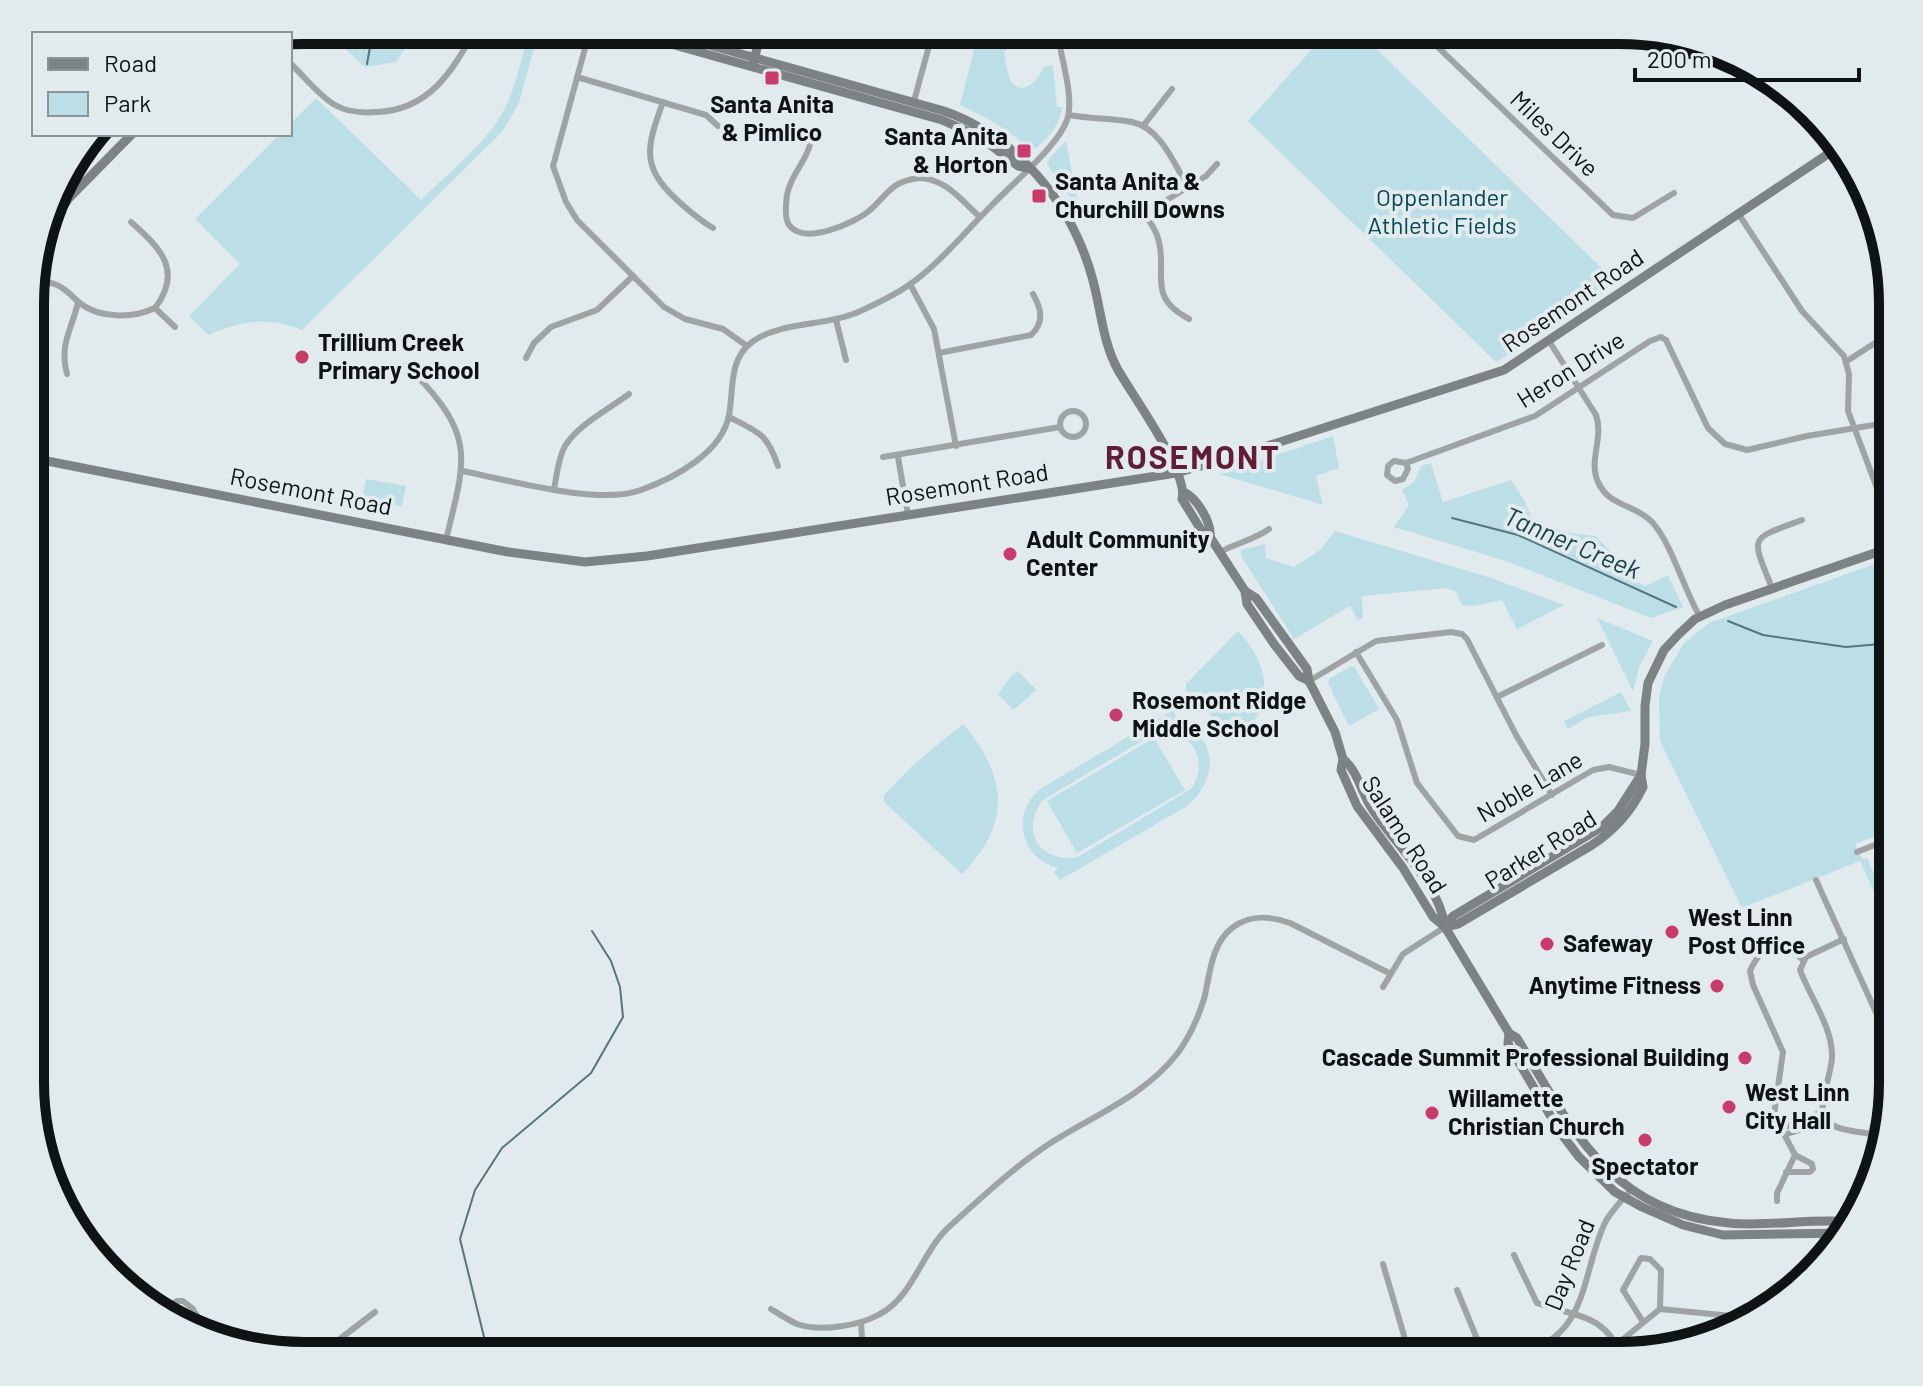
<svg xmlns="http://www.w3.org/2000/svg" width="1923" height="1386" viewBox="0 0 1923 1386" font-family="Barlow,sans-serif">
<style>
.green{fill:#bcdfe7;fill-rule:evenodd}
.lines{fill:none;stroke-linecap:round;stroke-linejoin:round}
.stream{stroke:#55757d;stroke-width:2}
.street{stroke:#a0a3a4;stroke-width:6}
.secondary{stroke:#7d8284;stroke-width:9}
.poi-dot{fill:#c83b6a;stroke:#e1eaec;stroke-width:3}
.labels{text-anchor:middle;stroke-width:8;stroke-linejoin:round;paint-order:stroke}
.poi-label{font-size:24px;font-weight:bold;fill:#101314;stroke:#e1eaec;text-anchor:start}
.street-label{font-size:24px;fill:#101314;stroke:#e1eaec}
.park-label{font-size:24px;fill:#064956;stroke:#e1eaec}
.water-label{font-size:26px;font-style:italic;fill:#163f48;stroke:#e1eaec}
.district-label{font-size:32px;font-weight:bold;letter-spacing:2px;fill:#611d33;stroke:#e1eaec}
.rim{fill:none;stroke:#101314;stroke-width:10}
</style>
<rect width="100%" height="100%" fill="#e1eaec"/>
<!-- green -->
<g class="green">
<polygon points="417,30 396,62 365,67 327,31"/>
<path d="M529,30h10l-20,73 -17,29 -200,198c-33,-13 -62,-10 -93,5l-20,-19 51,-52 -45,-45 85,-85h10v-10l26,-26 105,102c26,-26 68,-59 84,-92 12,-24 17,-52 24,-78z"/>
<path d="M979,30h53l-28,22c2,8 2,19 6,27 9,20 30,2 33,-12l8,-2 2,2 4,40h5c-3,19 -12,29 -26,41h-6l-36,-26 -34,-17z"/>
<polygon points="1329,30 1357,30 1617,283 1496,362 1248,121"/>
<polygon points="1066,141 1079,209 1078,209 1047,164 1049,159"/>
<polygon points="1333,436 1339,468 1316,476 1323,505 1220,474"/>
<polygon points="1431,463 1443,502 1511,480 1524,500 1534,522 1570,533 1595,536 1616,556 1627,578 1646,586 1668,575 1683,607 1651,618 1506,561 1394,527 1409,505 1402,490 1414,482 1421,466"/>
<polygon points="366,479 406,486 402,506 362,499"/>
<polygon points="1335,531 1491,578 1564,605 1517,629 1502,600 1474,606 1462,605 1456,592 1446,588 1362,596 1363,618 1358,620 1350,606 1294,639 1241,556 1241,550 1265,544 1266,558 1294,567 1319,551"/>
<polygon points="1892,558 1892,830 1855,844 1862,859 1867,858 1892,914 1892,931 1860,861 1742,908 1660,741 1659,697 1665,675 1684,643 1709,623"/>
<polygon points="1597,618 1653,641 1640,665 1633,691"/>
<path d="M1238,631c35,37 35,74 1,111l-53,-51v-7z"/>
<polygon points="1351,666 1355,668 1379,709 1349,726 1328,683 1329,679"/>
<polygon points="1018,671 1036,690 1016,708 1012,709 998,694 1012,675"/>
<polygon points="1621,692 1631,711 1588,717 1568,729 1564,721"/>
<path d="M1173,710l5,9 -4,3c45,11 45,58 13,84l-127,74 -6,-8 4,-4c-39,-10 -48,-57 -16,-80zM1169,732c29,6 38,33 22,57l-113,68c-38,7 -59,-27 -35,-57l112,-67z"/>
<path d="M963,724c44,52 49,99 -1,150l-78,-72v-7l30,-31z"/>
<polygon points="1154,738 1185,790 1077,853 1047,801"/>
</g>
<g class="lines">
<!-- stream -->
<g class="stream">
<polyline points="367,64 373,30"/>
<polyline points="1452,518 1518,535 1676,607"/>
<polyline points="1728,621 1763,635 1846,647 1892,643"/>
<polyline points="486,1356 485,1341 460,1239 475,1190 502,1148 591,1073 623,1017 620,987 611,961 592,931"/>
</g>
<!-- street -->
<g class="street">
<polyline points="590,30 553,166 566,202 577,220 664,307 685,319 723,329 747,346"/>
<polyline points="888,30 890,30"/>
<path d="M1212,30c19,17 42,16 61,0"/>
<polyline points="1420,30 1613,215 1633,218 1674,193"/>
<path d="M290,63c14,13 29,33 45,42 12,7 29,8 42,7 52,-2 75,-40 98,-82"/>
<polyline points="577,77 706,115 718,126"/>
<polyline points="914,101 929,46 930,30"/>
<path d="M663,102c-16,44 -23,64 14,98 12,11 22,20 36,28"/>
<path d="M1069,115c21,4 42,3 63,7 29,6 42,42 56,65"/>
<polyline points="1143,126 1172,89"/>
<path d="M810,145c-5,18 -20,31 -23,50 -1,8 -3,23 2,30 15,21 65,-2 80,-14 9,-7 16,-18 26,-25 7,-5 16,-7 24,-8 26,0 43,23 61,39"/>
<polyline points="1738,213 1802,311 1844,356 1849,374 1848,411 1892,528"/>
<path d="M131,222c28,25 53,48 24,86"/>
<path d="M32,278c8,2 17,4 25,7 11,5 16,13 24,19 20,15 53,14 74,4"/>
<polyline points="910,284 934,329 956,446"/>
<polyline points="155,308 175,327"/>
<path d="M1189,319c-42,-22 -22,-44 -30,-77 -2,-11 -9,-20 -15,-28l62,-38 11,-12"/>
<polyline points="836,320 846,360"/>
<path d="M1549,341l47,74c8,23 -8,46 2,67 11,25 37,22 54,40 19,20 32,68 48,95"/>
<path d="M939,353l92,-18c14,-13 10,-27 2,-41"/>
<polyline points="526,358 534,343 551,327 597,310 633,276"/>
<polyline points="1847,361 1892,332"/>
<path d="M414,373c63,64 51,87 32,167"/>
<path d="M67,374c-8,-31 5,-44 11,-72"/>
<circle cx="1073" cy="424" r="13"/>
<path d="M729,417c29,15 38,16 49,49"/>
<polyline points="883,457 1060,427"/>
<polyline points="898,457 908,515"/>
<polyline points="1406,463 1408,469 1403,479 1395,481 1387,475 1388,466 1394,461 1406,463 1535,416 1650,341 1661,337 1666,340 1708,428 1725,444 1747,450 1807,436 1892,422"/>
<path d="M462,471c47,9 136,35 179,19 33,-12 81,-37 88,-75 5,-26 -1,-55 23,-73 27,-20 72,-16 104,-29 18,-8 37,-17 53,-28 31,-22 56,-53 83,-80 20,-21 66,-59 75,-85 8,-23 -7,-65 -10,-90"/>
<path d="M554,489c3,-14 4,-31 11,-43 14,-22 44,-37 64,-52"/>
<path d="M1220,552c16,-9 34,-12 49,-23"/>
<path d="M1772,588c-21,-53 -24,-48 30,-68"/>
<polyline points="1356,652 1397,720 1417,783 1458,836 1474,840 1593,770 1609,767 1641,775"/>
<polyline points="1309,681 1376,641 1451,632 1462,634 1467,639 1516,735 1552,795"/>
<polyline points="1497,697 1602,645"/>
<polyline points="1857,852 1892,838"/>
<polyline points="1816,880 1888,1039 1887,1070 1871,1134 1879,1156"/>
<path d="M1844,939l-38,18 -6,13c10,27 33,58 32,87 0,15 -15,50 -7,61 7,13 33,13 46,16"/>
<polyline points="1383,987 1403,954 1445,927"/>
<polyline points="1780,1129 1822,1112"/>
<polyline points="1784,1135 1826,1121"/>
<polyline points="1786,1172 1810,1172 1813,1169 1812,1164 1795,1155"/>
<path d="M1777,1201v-8l18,-38 -21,-40 9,-63 -30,-67 -3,-14c5,-12 19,-33 36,-24 6,2 12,9 17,13"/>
<path d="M1514,1255l23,48c38,14 66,9 85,53"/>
<polyline points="1383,1264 1410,1356"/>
<polyline points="1457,1290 1484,1356"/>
<path d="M148,1306c15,-3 24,4 31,17"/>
<polyline points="167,1308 177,1301 183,1301 192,1308 212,1338"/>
<path d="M771,1309c8,5 17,11 26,15 23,8 62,2 83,-10 34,-18 42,-64 71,-89 31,-28 63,-58 98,-81 45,-29 94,-47 128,-90 12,-16 21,-36 27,-55 6,-24 7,-55 28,-71 18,-14 38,-12 58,-5l99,50"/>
<polyline points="861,1322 863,1356"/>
<polyline points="1643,1322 1623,1290 1641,1258 1650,1259 1661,1270 1660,1309"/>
<polyline points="1617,1344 1660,1309 1753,1318"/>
<polyline points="319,1355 375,1312"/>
<path d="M1487,1356c14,-2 30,-3 44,-7 59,-17 52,-87 76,-130 6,-9 13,-17 20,-25"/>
</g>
<!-- secondary -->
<g class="secondary">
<polyline points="621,30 942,120 980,137 1018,166 1028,168"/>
<path d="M656,30l288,81c73,26 127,91 148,166 9,31 10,64 26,93 15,26 71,103 64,129l21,34 7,4 35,54 2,13 27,40 25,32 10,5"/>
<polyline points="753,63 762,30"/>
<polyline points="41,239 69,198 132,134"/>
<polyline points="32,458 508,552 585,562 647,556 1176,473 1233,457 1504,370 1837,148"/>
<path d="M1184,492c13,6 28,31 26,45"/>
<path d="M1245,591l11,7 51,71 2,12 26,51 8,27 -2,11 16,36 46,62 30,49 12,10 64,106 8,5c54,90 94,175 212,185 41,4 82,-5 123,-1"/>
<path d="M1343,759c14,11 18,32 28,48 23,37 68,75 74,120"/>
<path d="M1445,927l13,-3 134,-79c23,-15 39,-33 51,-58l-2,-12 4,-31v-38l3,-23 16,-33 15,-16 16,-15 30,-14 167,-58"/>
<polyline points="1445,927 1453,916 1602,827 1618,811 1641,775"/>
<polyline points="1509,1033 1508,1044 1560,1132 1579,1157 1615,1192 1642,1207 1683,1225 1723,1235 1846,1233"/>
</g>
</g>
<!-- markers -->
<g class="poi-dot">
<rect x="764" y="70" width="16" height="16" rx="4"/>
<rect x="1016" y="143" width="16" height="16" rx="4"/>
<rect x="1031" y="188" width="16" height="16" rx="4"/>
<circle cx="302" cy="357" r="8"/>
<circle cx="1010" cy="554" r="8"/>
<circle cx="1116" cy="715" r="8"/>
<circle cx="1672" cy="932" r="8"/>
<circle cx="1547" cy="944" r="8"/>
<circle cx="1717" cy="986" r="8"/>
<circle cx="1745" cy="1058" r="8"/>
<circle cx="1729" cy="1107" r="8"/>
<circle cx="1432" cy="1113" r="8"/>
<circle cx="1645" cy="1140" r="8"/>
</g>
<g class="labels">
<!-- poi labels -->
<g class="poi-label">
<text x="772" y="113" text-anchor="middle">Santa Anita<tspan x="772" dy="28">&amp; Pimlico</tspan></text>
<text x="1008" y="145" text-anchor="end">Santa Anita<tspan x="1008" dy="28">&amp; Horton</tspan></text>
<text x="1055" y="190">Santa Anita &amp;<tspan x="1055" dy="28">Churchill Downs</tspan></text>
<text x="318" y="351">Trillium Creek<tspan x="318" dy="28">Primary School</tspan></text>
<text x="1026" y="548">Adult Community<tspan x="1026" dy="28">Center</tspan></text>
<text x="1132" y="709">Rosemont Ridge<tspan x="1132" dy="28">Middle School</tspan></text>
<text x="1688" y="926">West Linn<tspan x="1688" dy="28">Post Office</tspan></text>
<text x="1563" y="952">Safeway</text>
<text x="1701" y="994" text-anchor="end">Anytime Fitness</text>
<text x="1729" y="1066" text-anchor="end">Cascade Summit Professional Building</text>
<text x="1745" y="1101">West Linn<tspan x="1745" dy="28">City Hall</tspan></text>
<text x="1448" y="1107">Willamette<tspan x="1448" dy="28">Christian Church</tspan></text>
<text x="1645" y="1175" text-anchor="middle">Spectator</text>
</g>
<!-- street labels -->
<g class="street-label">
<text transform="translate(1554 134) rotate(44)" y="8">Miles Drive</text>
<text transform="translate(1573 301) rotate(-34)" y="8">Rosemont Road</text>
<text transform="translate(1571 370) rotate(-32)" y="8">Heron Drive</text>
<text transform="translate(967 485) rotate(-9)" y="8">Rosemont Road</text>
<text transform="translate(311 492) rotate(11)" y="8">Rosemont Road</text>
<text transform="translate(1530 787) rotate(-30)" y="8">Noble Lane</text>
<text transform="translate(1404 835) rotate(57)" y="8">Salamo Road</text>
<text transform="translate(1541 850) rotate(-32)" y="8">Parker Road</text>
<text transform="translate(1570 1265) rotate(-68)" y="8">Day Road</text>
</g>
<!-- park labels -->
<g class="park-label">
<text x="1442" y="206">Oppenlander<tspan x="1442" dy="28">Athletic Fields</tspan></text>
</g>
<!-- water labels -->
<g class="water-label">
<text transform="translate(1572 543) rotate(23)" y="9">Tanner Creek</text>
</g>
<!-- district labels -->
<g class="district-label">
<text x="1193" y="469">ROSEMONT</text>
</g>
</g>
<!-- crop -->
<path d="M0 0H1923V1386H0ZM304 44H1619A260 260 0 0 1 1879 304V1082A260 260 0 0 1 1619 1342H304A260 260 0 0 1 44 1082V304A260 260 0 0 1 304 44Z" fill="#e1eaec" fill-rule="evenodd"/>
<path class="rim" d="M304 44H1619A260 260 0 0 1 1879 304V1082A260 260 0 0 1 1619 1342H304A260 260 0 0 1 44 1082V304A260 260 0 0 1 304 44Z"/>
<!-- legend -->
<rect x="32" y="32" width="260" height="104" fill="#e1eaec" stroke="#8d9496" stroke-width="2"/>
<rect x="48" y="58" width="40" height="12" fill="#7d8284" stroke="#8d9496" stroke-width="2"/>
<text x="104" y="72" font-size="24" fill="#101314">Road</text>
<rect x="48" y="92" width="40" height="24" fill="#bcdfe7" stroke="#8d9496" stroke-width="2"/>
<text x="104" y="112" font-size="24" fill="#101314">Park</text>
<!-- scale -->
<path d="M1635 68v12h224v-12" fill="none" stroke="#101314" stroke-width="4"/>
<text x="1647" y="68" font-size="24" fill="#101314" stroke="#e1eaec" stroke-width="6" paint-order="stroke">200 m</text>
</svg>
